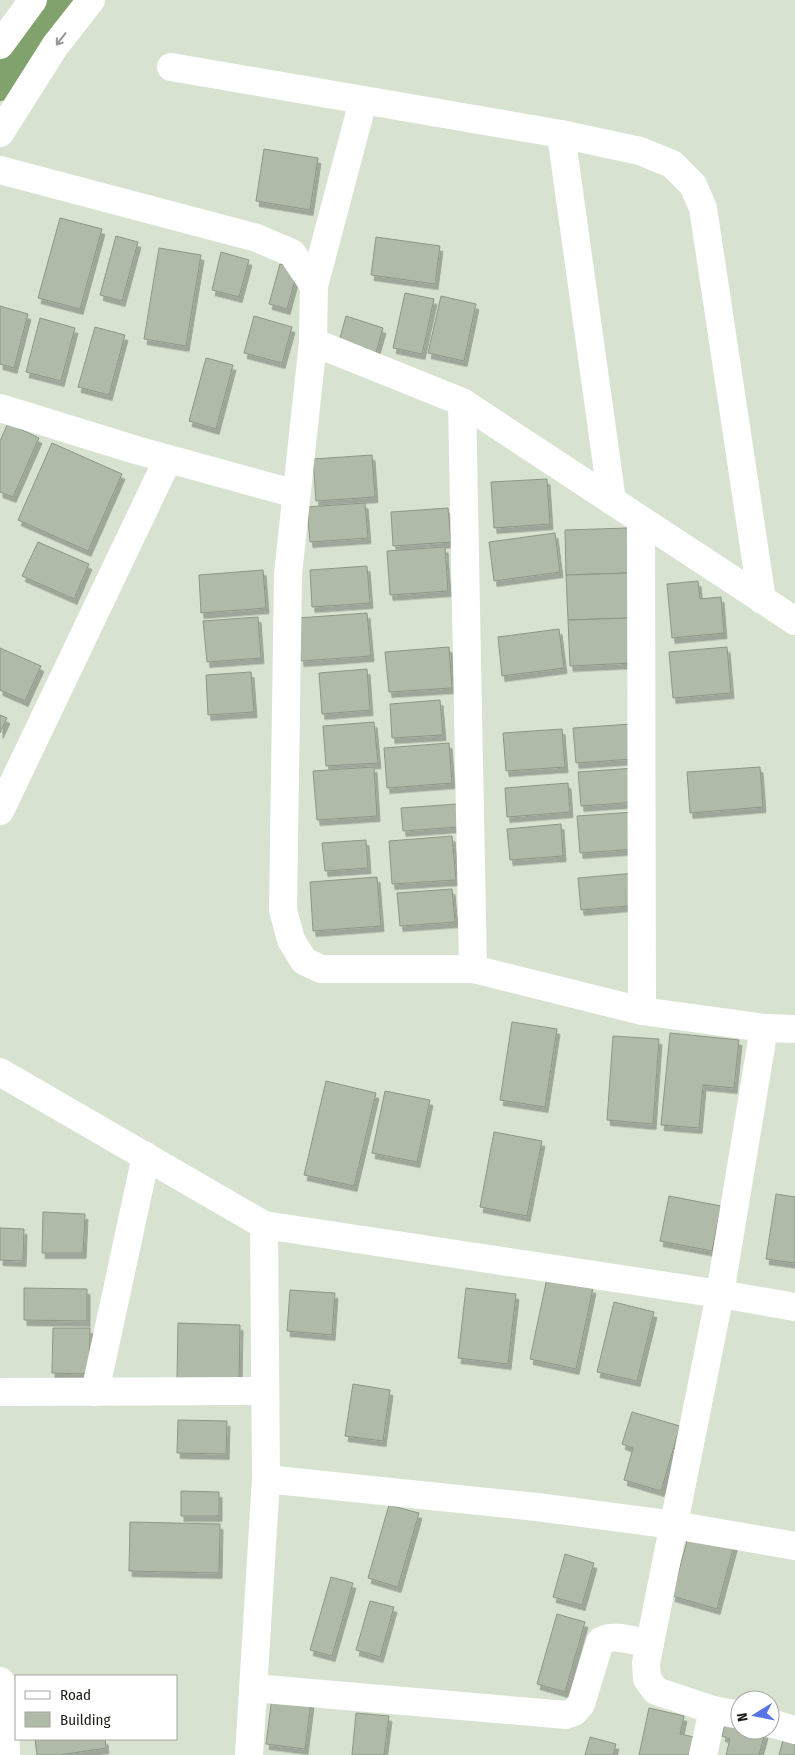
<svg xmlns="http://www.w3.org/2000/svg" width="795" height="1755" viewBox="0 0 795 1755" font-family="'Fira Sans Condensed',sans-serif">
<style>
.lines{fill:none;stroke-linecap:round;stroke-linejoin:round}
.canal{stroke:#81a16d;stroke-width:30}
.building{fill:#afbba8;stroke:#8c9786;filter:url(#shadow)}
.minor{stroke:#fff;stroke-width:28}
.tertiary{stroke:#fff;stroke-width:28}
.primary{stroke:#fff;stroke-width:28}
.oneway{stroke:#989996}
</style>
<defs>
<filter id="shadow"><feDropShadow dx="3" dy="5.5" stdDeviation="0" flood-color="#0004"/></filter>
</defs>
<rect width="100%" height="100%" fill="#d7e3d0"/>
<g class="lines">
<!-- canal -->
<polyline class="canal" points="0,86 60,0"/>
</g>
<!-- building -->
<g class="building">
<polygon points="264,149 318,158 310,210 256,201"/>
<polygon points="60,218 102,229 80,309 38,298"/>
<polygon points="116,236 138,242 122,301 100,295"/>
<polygon points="376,237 440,246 435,284 371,275"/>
<polygon points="159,248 201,255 186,346 144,339"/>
<polygon points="221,252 249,260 239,297 212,290"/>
<polygon points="280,264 298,269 287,309 269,304"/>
<polygon points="405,293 434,299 422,354 393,348"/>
<polygon points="441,296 476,304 464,361 428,353"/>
<polygon points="0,306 28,314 14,368 0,364"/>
<polygon points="254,316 292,327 282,363 244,353"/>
<polygon points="346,316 383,328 375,356 338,345"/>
<polygon points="40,318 75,328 61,381 26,372"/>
<polygon points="95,327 125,335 109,395 78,387"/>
<polygon points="206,358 233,365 216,429 189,421"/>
<polygon points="8,423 39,438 13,497 0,492 0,441"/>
<polygon points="52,443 122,474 88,551 18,520"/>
<polygon points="372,455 375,497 316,501 313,459"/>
<polygon points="547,479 550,524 494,528 491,482"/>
<polygon points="365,503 368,538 310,542 307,507"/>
<polygon points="448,508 451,542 393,546 391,512"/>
<polygon points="628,528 629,573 566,575 565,530"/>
<polygon points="555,533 560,572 494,581 489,542"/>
<polygon points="38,542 89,564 74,599 22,576"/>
<polygon points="445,547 448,591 390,595 387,551"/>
<polygon points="367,566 370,603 312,607 310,570"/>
<polygon points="263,570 266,608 201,613 199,575"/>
<polygon points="629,573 631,618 568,620 566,575"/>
<polygon points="698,581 700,599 721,597 724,633 672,638 667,584"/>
<polygon points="367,613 371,656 301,661 298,618"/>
<polygon points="258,617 261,658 207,662 203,621"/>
<polygon points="631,618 633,663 570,666 568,620"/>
<polygon points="559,629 564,668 502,676 498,637"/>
<polygon points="449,647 452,688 389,692 385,652"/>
<polygon points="727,647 731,693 673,698 669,652"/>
<polygon points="0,648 41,666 25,701 0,690"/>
<polygon points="367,669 370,710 322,714 319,673"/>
<polygon points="251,672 254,712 208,715 206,675"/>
<polygon points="440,700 443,735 392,738 390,704"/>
<polygon points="0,715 7,718 0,733"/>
<polygon points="374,722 378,763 326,766 323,726"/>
<polygon points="631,724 633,759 576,763 573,728"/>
<polygon points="562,729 565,767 506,771 503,733"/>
<polygon points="449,743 452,783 387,788 384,748"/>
<polygon points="374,767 377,816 317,820 313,771"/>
<polygon points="760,767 763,807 690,813 687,772"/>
<polygon points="635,768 637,802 581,806 578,772"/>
<polygon points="568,783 570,812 507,817 505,788"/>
<polygon points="457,804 458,827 403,831 401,808"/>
<polygon points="634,812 637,849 580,853 577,816"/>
<polygon points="561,824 563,856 510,860 507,829"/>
<polygon points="452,836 456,880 392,884 389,841"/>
<polygon points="366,840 368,868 325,871 322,843"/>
<polygon points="636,873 638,905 581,910 578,878"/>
<polygon points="377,877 381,926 313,931 310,882"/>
<polygon points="452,889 455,922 400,926 397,893"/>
<polygon points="512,1022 557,1029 545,1107 500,1100"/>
<polygon points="670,1033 739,1040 734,1088 703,1085 699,1128 661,1125"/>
<polygon points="613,1036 659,1039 653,1124 607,1120"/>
<polygon points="326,1081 376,1093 354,1186 304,1175"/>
<polygon points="385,1091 430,1100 417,1162 372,1153"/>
<polygon points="494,1132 542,1141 527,1216 480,1207"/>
<polygon points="776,1194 795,1197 795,1263 766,1259"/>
<polygon points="669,1196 721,1206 712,1251 660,1241"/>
<polygon points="43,1212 85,1214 83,1253 42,1253"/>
<polygon points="0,1228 24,1229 23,1261 0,1260"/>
<polygon points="547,1278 593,1288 576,1369 530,1359"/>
<polygon points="24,1288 87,1289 87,1321 24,1320"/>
<polygon points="466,1288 516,1294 508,1364 458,1358"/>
<polygon points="290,1290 335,1293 332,1335 287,1331"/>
<polygon points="614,1302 654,1312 637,1381 597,1372"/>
<polygon points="178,1323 240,1325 239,1380 177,1378"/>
<polygon points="53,1328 90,1328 89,1374 52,1373"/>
<polygon points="353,1384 390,1390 383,1441 345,1436"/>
<polygon points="632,1412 680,1426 661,1491 624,1480 633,1448 622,1444"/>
<polygon points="178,1420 227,1421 226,1454 177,1453"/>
<polygon points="181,1491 219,1492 219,1516 181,1516"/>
<polygon points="389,1505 419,1513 398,1587 368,1578"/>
<polygon points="130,1522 220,1524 219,1573 129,1571"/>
<polygon points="690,1530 735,1542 717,1609 672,1596"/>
<polygon points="565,1554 594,1563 582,1605 553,1597"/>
<polygon points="331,1577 353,1583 332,1656 310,1650"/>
<polygon points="370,1601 394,1607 380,1657 356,1650"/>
<polygon points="557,1614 585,1622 565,1692 537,1684"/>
<polygon points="272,1697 311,1702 305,1749 266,1744"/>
<polygon points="649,1708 684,1716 680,1734 694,1737 690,1755 639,1755"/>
<polygon points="356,1713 389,1716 384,1755 352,1755"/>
<polygon points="725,1723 740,1727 740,1730 753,1730 765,1733 759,1755 726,1755 730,1739 722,1736"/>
<polygon points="590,1737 616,1744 613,1755 585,1755"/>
<polygon points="35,1739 105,1739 106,1748 60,1755 37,1755"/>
<polygon points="783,1740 795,1743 795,1755 779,1755"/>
</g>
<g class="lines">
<!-- minor -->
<g class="minor">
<polyline points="171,67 561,134 640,151 672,164 693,185 703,208 762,600"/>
<polyline points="561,134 612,501"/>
<polyline points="0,170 257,238 292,253 314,286 313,342 288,574 283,910 291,940 304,961 321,969 473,969 642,1011 764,1028"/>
<polyline points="314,286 363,101"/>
<polyline points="313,342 462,402"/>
<polyline points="0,408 136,450 296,494"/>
<polyline points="641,520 642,1011"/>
<polyline points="0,811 168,459"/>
<polyline points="473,969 462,402 795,621"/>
<polyline points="264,1225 720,1294 764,1028 795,1029"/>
<polyline points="0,1392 265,1391"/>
<polyline points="95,1392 146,1156"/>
<polyline points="0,1681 4,1686 6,1755"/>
<path d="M253,1688l313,27 8,-3 7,-8 19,-62c9,-10 38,0 50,2"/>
<polyline points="740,1715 713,1710 656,1691 647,1679 646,1663 720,1294 795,1307"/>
<polyline points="770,1723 795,1730"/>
<polyline points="249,1755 266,1479"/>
<polyline points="703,1755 713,1710"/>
</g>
<!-- tertiary -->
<polyline class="tertiary" points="0,1072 264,1225 266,1479 537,1507 674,1525 795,1546"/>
<!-- primary -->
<g class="primary">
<polyline points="0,45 33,0"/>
<polyline points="0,133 55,46 91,0"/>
</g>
</g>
<!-- one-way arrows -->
<defs><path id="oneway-shaft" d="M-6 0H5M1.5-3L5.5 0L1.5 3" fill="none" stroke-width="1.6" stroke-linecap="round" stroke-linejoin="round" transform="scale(1.25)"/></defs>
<use class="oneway" href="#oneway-shaft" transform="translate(61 39) rotate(128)"/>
<!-- legend -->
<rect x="15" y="1675" width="162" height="65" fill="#ffffff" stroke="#a3a5a2"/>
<rect x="25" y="1691" width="25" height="8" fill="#ffffff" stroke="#a3a5a2"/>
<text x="60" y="1700" font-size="15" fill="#191d16">Road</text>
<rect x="25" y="1712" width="25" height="15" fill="#afbba8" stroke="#a3a5a2"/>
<text x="60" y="1725" font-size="15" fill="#191d16">Building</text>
<!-- north arrow -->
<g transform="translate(755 1715) rotate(260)"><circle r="24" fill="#ffffff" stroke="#a3a5a2"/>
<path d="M0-4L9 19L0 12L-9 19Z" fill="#5673e8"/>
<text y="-8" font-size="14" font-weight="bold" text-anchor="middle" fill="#191d16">N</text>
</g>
</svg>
